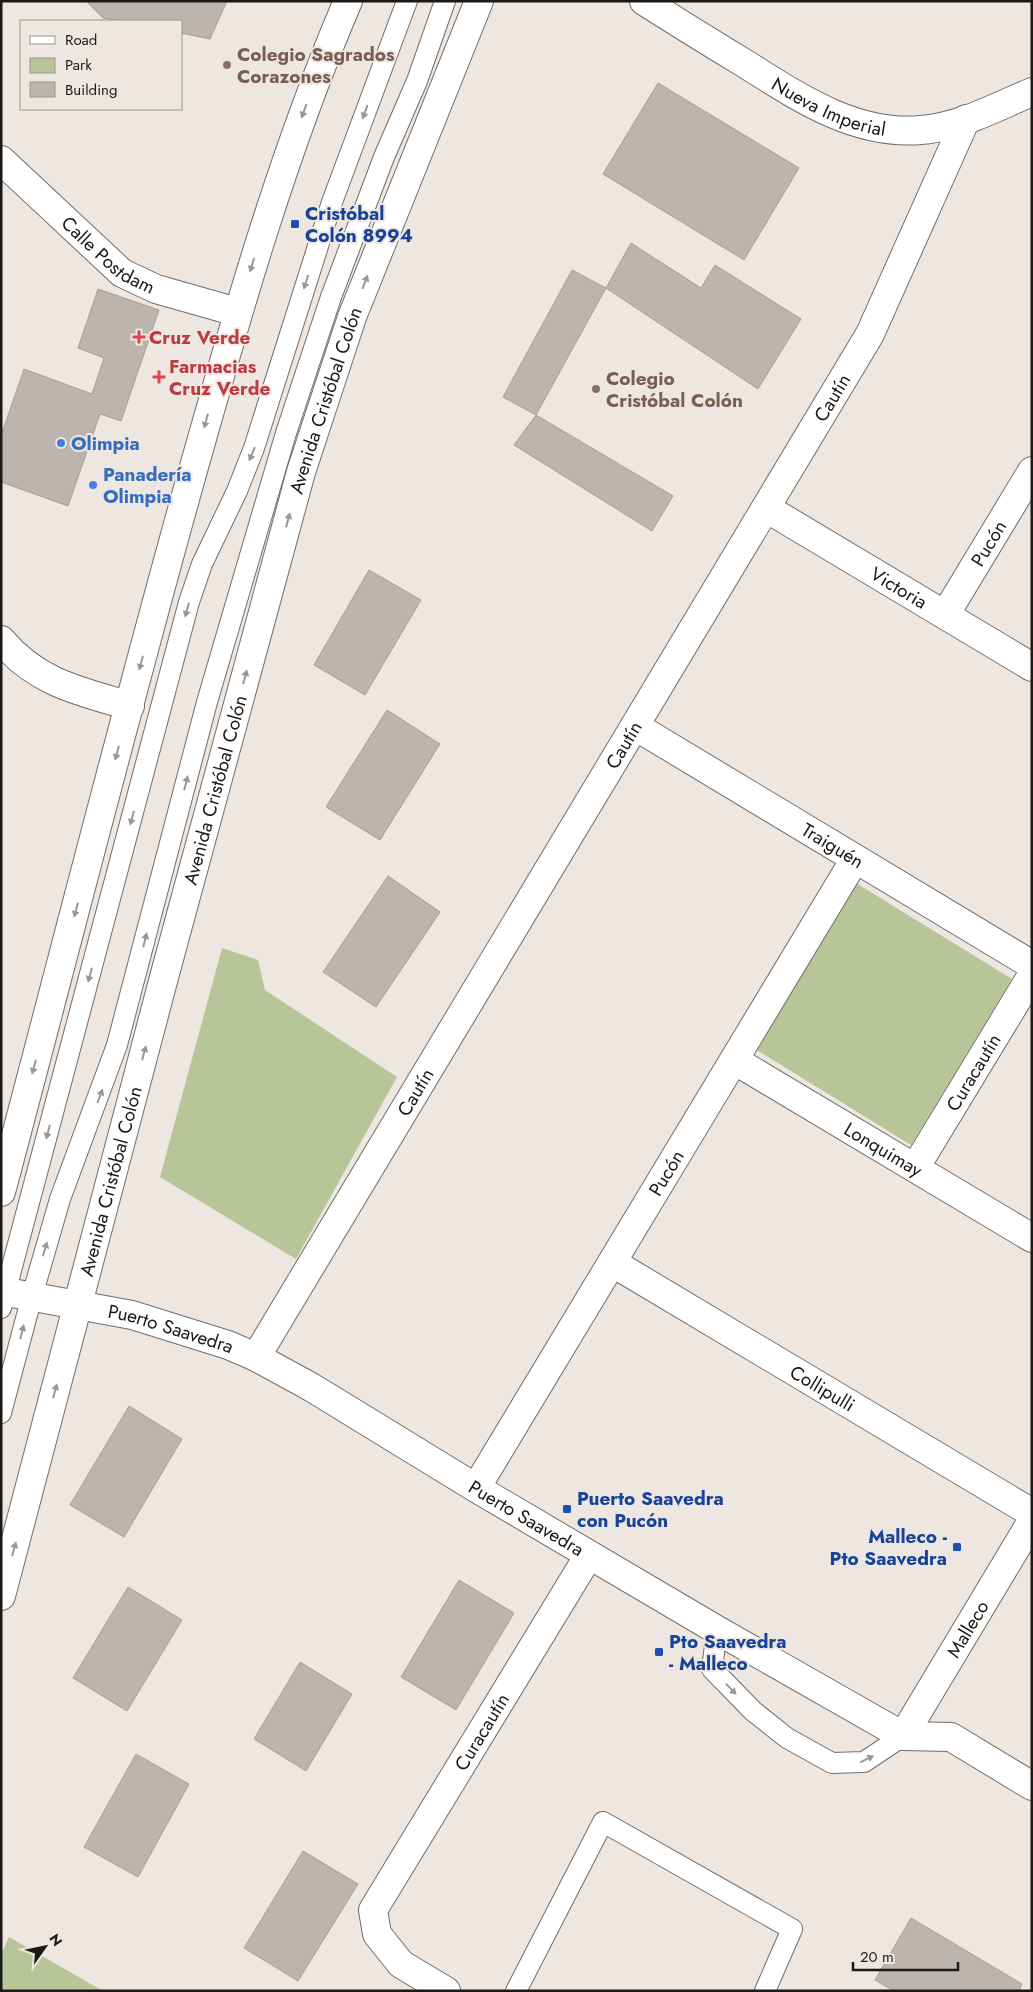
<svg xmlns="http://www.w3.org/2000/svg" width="1033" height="1992" viewBox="0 0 1033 1992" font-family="Jost,sans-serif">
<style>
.green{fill:#b8c599}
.building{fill:#bcb5af;stroke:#a69f99}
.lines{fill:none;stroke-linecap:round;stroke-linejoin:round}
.lane-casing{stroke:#736c67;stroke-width:22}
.street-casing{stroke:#736c67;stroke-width:30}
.secondary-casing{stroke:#736c67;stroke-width:30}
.primary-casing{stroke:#736c67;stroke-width:30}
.lane{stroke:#fff;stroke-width:20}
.street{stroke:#fff;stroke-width:28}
.secondary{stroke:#fff;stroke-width:28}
.primary{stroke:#fff;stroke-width:28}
.oneway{fill:#989897}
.education-dot{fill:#8d6e63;stroke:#eee7e1;stroke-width:2}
.transit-dot{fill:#1a4fb4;stroke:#eee7e1;stroke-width:2}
.health-dot{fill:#e0444e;stroke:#eee7e1;stroke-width:2}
.shop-dot{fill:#3f7fe0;stroke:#eee7e1;stroke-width:2}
.labels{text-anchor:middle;stroke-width:4;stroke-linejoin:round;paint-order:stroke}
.education-label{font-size:19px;font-weight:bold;fill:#785e54;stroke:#eee7e1;text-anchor:start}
.street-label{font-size:19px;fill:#1b1917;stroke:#eee7e1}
.transit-label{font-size:19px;font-weight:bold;fill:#164399;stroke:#eee7e1;text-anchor:start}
.health-label{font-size:19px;font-weight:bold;fill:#be3a42;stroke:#eee7e1;text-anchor:start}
.shop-label{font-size:19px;font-weight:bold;fill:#366cbe;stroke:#eee7e1;text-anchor:start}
</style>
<rect width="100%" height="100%" fill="#eee7e1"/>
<!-- green -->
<g class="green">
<polygon points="856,883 1012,979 911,1145 755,1049"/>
<polygon points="222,948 258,960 265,990 397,1077 296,1259 160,1177"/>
<polygon points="9,1937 103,1991 1,1991 1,1955"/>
</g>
<!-- building -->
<g class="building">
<polygon points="86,1 227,1 210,39 181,33 181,21 121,21 103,18"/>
<polygon points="658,83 799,168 744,260 603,174"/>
<polygon points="631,243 701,288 715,265 801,319 758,389 606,288"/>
<polygon points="572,270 606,288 536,415 503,397"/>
<polygon points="98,289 159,310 121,421 100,414 68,506 1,482 1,436 24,369 92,394 104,358 78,348"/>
<polygon points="536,415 673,496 652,531 514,445"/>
<polygon points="369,570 421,600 365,695 314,665"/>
<polygon points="387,710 440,744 380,840 326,807"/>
<polygon points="388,876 440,912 376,1007 323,972"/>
<polygon points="129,1406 182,1439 124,1537 70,1505"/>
<polygon points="459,1580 514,1613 456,1710 401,1677"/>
<polygon points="128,1587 182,1620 127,1711 73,1678"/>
<polygon points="300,1662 352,1694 306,1771 254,1739"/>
<polygon points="136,1754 189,1784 138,1877 84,1847"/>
<polygon points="303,1851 358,1884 298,1981 244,1948"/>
<polygon points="911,1918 1022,1984 1019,1991 894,1991 875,1980"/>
</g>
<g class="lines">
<!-- lane casing -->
<g class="lane-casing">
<g id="lane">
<polyline points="1,1308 189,602 202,564 237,491 254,448 332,202 407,1"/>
<polyline points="1,1413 32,1296 60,1199 117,1045 207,702 286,433 331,297 384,157 417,81 445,1"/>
<polyline points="717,1630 712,1669 753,1711 787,1738 832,1763 864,1762 903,1736"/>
<polyline points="516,1991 603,1822 792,1929 765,1991"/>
</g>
</g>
<!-- street casing -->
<g class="street-casing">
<g id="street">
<path id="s1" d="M766,508l266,159"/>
<path id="s2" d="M945,615l87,-144"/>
<path d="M1,640c36,43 78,51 129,66"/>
<path id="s3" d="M635,726l397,239"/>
<path id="s4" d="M734,1060l298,178"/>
<path id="s5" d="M915,1168l117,-193"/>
<path id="s6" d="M613,1263l419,250"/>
<path id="s7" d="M1,1291l131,24 96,30 28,12 55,30 165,101 241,142 186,106 48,1 81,49"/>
<path id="s8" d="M256,1357l614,-1023 96,-215"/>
<path id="s9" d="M476,1488l379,-629"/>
<path id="s10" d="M903,1736l129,-215"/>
<path id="s11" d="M446,1991l-45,-27 -24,-30 -4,-24 216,-355"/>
</g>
</g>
<!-- secondary casing -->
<g class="secondary-casing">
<g id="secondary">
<path id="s12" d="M644,1c33,21 67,42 100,62 54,34 111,73 177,67 39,-3 75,-23 111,-38"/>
<path id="s13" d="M1,160l121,113 34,16 81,23"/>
</g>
</g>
<!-- primary casing -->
<g class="primary-casing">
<g id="primary">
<path d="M1,1192c63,-237 123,-475 189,-711 46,-163 91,-324 158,-480"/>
<path id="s14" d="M1,1596l162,-615 138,-509 51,-155 127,-316"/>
</g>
</g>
<!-- lane -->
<use href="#lane" class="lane"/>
<!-- street -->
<use href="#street" class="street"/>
<!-- secondary -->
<use href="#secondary" class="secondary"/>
<!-- primary -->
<use href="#primary" class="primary"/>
</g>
<!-- one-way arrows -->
<defs><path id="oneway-solid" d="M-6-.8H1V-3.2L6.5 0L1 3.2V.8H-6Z" transform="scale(1.25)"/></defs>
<g class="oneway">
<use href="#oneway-solid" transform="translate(304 111) rotate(110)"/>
<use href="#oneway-solid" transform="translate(365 112) rotate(110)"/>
<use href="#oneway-solid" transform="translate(252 265) rotate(107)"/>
<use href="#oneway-solid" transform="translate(306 282) rotate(108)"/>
<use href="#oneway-solid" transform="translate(365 282) rotate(-69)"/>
<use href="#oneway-solid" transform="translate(206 421) rotate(105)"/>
<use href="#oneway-solid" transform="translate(252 454) rotate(112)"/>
<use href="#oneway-solid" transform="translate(288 520) rotate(-75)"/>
<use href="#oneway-solid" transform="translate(187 610) rotate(105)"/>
<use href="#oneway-solid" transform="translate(141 663) rotate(105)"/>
<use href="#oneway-solid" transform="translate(245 677) rotate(-75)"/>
<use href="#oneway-solid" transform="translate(117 753) rotate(105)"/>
<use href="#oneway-solid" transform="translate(186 783) rotate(-76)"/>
<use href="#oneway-solid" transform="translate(132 818) rotate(105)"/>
<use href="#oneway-solid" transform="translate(76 910) rotate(105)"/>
<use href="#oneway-solid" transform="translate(145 940) rotate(-76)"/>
<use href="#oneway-solid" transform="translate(90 975) rotate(105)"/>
<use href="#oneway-solid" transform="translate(144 1053) rotate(-75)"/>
<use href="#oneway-solid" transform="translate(34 1067) rotate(105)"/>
<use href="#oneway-solid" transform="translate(100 1096) rotate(-69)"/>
<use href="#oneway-solid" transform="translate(48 1132) rotate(105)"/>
<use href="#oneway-solid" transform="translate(45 1249) rotate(-74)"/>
<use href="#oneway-solid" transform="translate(22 1332) rotate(-76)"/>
<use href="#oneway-solid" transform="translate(55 1391) rotate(-75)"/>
<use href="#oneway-solid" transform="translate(14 1549) rotate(-75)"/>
<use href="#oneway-solid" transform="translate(731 1689) rotate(46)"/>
<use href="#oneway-solid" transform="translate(867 1759) rotate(-26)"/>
</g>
<!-- markers -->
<g class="education-dot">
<circle cx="227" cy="65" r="5"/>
<circle cx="596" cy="389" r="5"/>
</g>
<g class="transit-dot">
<rect x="290" y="219" width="10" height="10" rx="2.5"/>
<rect x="562" y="1504" width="10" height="10" rx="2.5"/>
<rect x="952" y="1542" width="10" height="10" rx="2.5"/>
<rect x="654" y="1647" width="10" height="10" rx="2.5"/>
</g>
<g class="health-dot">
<path d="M136.5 329.5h5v5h5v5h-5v5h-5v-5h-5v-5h5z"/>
<path d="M156.5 369.5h5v5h5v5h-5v5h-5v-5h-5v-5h5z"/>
</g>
<g class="shop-dot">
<circle cx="61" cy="443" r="5"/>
<circle cx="93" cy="485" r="5"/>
</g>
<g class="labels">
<!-- education labels -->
<g class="education-label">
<text x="237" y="61">Colegio Sagrados<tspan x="237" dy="22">Corazones</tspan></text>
<text x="606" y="385">Colegio<tspan x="606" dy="22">Cristóbal Colón</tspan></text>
</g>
<!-- street labels -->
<g class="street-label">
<text dy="7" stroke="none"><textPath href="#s12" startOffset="214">Nueva Imperial</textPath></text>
<text dy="7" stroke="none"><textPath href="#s13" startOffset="144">Calle Postdam</textPath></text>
<text dy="7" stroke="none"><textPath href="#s8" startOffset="1119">Cautín</textPath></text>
<text dy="7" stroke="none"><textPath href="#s14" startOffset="1239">Avenida Cristóbal Colón</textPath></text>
<text dy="7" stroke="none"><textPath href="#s2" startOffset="84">Pucón</textPath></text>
<text dy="7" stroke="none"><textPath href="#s1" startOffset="155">Victoria</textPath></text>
<text dy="7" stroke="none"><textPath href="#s8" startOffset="714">Cautín</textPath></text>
<text dy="7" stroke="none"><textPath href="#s14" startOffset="834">Avenida Cristóbal Colón</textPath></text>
<text dy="7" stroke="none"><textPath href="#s3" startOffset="231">Traiguén</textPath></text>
<text dy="7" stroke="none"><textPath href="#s5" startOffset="112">Curacautín</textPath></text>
<text dy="7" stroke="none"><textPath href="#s8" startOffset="309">Cautín</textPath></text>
<text dy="7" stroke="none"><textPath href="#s4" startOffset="174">Lonquimay</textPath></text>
<text dy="7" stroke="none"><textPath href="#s9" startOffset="368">Pucón</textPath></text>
<text dy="7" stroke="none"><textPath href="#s14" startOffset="429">Avenida Cristóbal Colón</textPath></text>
<text dy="7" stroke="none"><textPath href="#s7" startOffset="174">Puerto Saavedra</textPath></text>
<text dy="7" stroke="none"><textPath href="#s6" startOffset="244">Collipulli</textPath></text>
<text dy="7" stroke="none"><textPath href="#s7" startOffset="579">Puerto Saavedra</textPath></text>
<text dy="7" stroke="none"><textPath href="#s10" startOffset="125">Malleco</textPath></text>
<text dy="7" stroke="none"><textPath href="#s11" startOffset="324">Curacautín</textPath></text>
</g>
<!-- transit labels -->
<g class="transit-label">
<text x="305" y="220">Cristóbal<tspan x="305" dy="22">Colón 8994</tspan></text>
<text x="577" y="1505">Puerto Saavedra<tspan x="577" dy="22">con Pucón</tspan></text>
<text x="947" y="1543" text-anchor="end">Malleco -<tspan x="947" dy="22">Pto Saavedra</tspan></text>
<text x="669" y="1648">Pto Saavedra<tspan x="669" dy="22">- Malleco</tspan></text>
</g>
<!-- health labels -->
<g class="health-label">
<text x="149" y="344">Cruz Verde</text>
<text x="169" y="373">Farmacias<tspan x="169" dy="22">Cruz Verde</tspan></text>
</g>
<!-- shop labels -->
<g class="shop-label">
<text x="71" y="450">Olimpia</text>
<text x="103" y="481">Panadería<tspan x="103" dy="22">Olimpia</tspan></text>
</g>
</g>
<!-- border -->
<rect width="1033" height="1992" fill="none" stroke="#1b1917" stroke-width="5"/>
<!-- legend -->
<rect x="20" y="20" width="162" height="90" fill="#eee7e1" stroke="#9a9590"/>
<rect x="30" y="36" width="25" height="8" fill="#ffffff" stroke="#9a9590"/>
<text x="65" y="45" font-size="15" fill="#1b1917">Road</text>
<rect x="30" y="58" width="25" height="15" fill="#b8c599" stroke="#9a9590"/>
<text x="65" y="70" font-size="15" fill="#1b1917">Park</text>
<rect x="30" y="82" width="25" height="15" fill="#bcb5af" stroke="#9a9590"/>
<text x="65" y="95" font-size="15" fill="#1b1917">Building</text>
<!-- north arrow -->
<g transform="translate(45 1947) rotate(57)" stroke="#eee7e1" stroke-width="4" paint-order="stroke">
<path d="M0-4L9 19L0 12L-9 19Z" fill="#1b1917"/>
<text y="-8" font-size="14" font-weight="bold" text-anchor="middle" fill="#1b1917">N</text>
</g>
<!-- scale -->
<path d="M853 1962v8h105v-8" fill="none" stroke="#1b1917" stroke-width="2.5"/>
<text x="860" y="1962" font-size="15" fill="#1b1917" stroke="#eee7e1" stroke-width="4" paint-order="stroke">20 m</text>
</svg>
